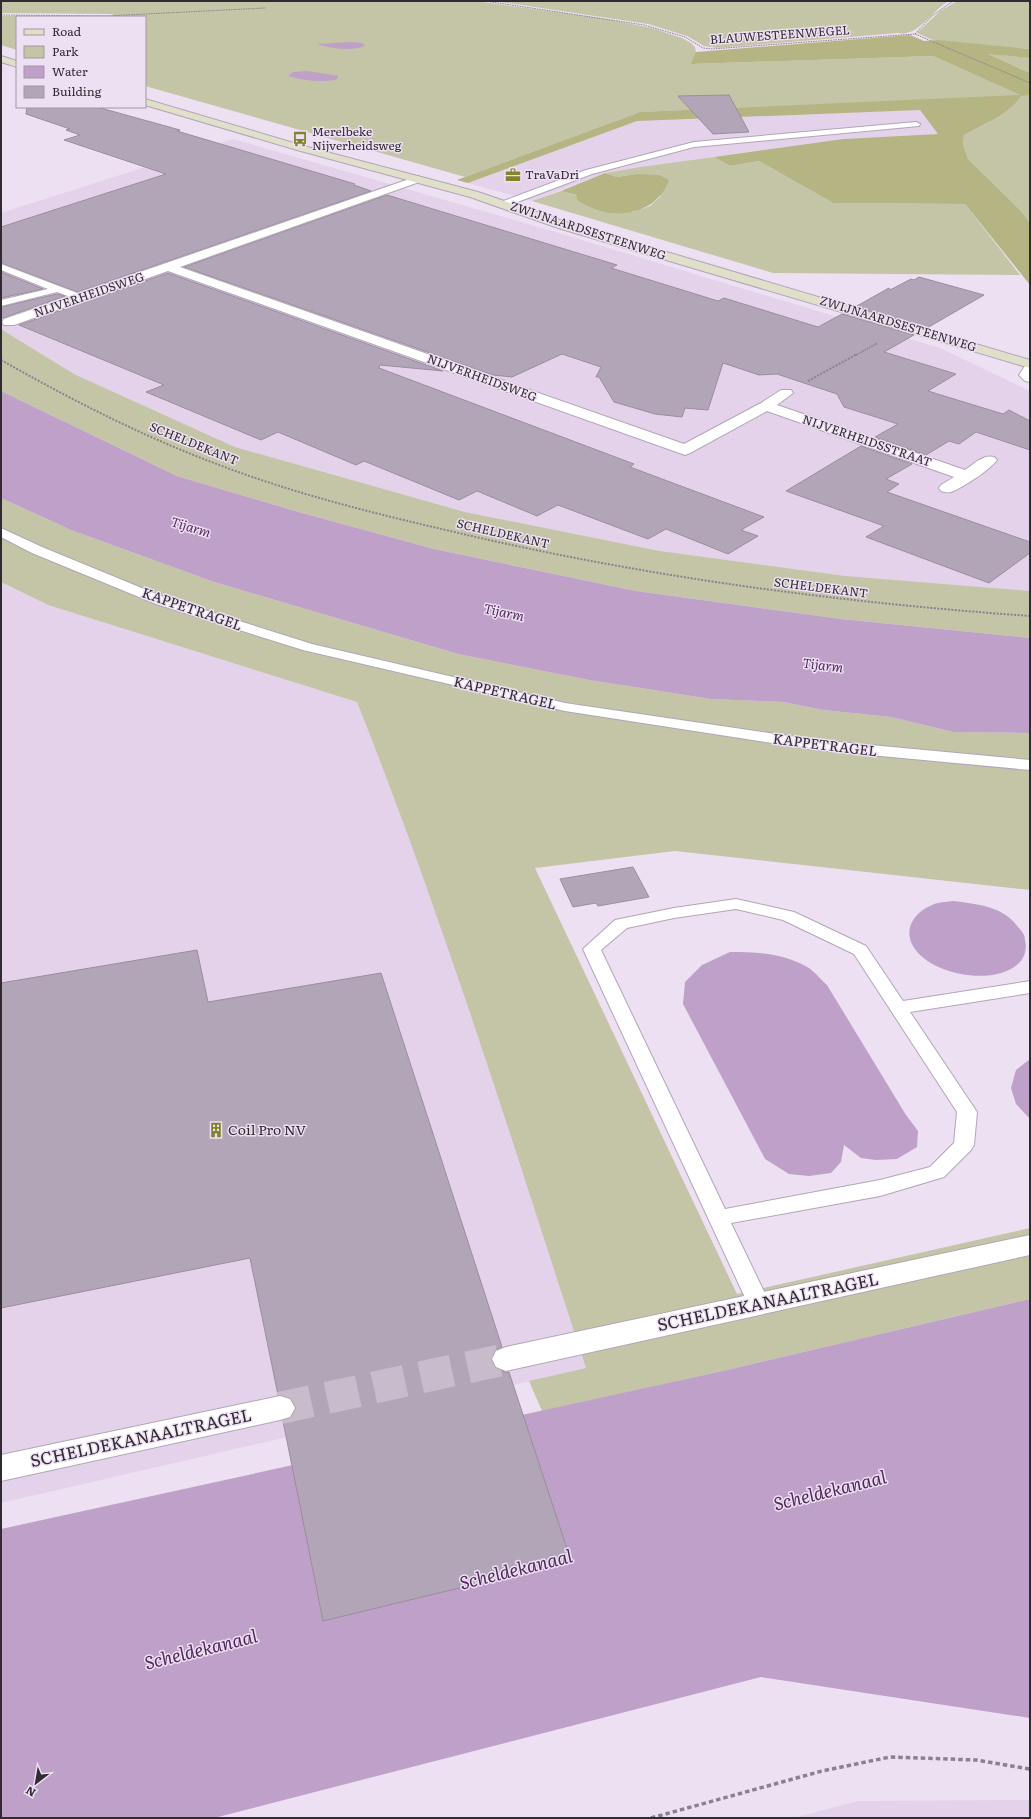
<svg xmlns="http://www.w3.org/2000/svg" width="1031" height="1819" viewBox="0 0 1031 1819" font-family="Literata,serif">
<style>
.built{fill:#e4d2eb}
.green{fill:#c4c5a7}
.forest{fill:#b4b582}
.water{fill:#bea0c9}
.building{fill:#b2a5b7;stroke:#9a8d9e}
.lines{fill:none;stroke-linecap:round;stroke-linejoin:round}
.minor-tunnel{stroke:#c8bccc;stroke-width:32;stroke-dasharray:32 16;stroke-linecap:butt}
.service-casing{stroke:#b2a5b7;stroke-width:2}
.minor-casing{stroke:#b2a5b7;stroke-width:2}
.secondary-casing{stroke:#b2a5b7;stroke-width:2}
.path-far3{stroke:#8b818e;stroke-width:1;stroke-dasharray:1.5 1;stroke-linecap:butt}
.path-far2{stroke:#8b818e;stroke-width:1.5;stroke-dasharray:1.5 1;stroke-linecap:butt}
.path-far1{stroke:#8b818e;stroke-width:2;stroke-dasharray:2 1.5;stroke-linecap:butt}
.path{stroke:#8b818e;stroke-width:3.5;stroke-dasharray:4.5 3;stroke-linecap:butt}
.service{fill:#fff;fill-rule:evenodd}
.minor{fill:#fff;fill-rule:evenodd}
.secondary{fill:#e0e0ca;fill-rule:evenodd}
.labels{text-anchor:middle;stroke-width:3;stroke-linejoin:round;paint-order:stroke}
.far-street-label{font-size:12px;fill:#302a32;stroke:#eee0f3}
.far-poi-label{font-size:12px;fill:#302a32;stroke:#eee0f3;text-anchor:start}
.far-water-label{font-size:13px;font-style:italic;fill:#4e275b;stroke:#eee0f3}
.street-label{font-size:14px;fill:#302a32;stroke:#eee0f3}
.poi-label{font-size:14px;fill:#302a32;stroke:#eee0f3;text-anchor:start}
.near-street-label{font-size:17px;fill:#302a32;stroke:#eee0f3}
.near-water-label{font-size:18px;font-style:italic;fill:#4e275b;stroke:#eee0f3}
</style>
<rect width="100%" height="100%" fill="#eee0f3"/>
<!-- built -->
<g class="built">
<polygon points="940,100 939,134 843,139 640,167 605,173 532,201 457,180 640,112"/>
<polygon points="233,139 549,230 940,348 1030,391 1030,591 846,576 660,551 465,512 235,447 74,374 1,329 1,213"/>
<polygon points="1,582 48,605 357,702 383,766 435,907 587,1368 1,1503"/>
<polygon points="1030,1800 1030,1818 793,1818 858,1801"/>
</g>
<!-- green -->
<g class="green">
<path d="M1,1h475l130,18 46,9 30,10 9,5 4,4 1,5 -4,12 241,-8 88,39h9v128l-10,-13 -52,-51 -5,-15 1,-9c19,-10 46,-20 56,-39l-380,16 -175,65 -320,-91v-69h-128v33l-16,-5v-29h111l1,-2 -112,-1z"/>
<path d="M494,1h455c-17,9 -30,36 -51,32l-181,15 -13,-2 -17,-10 -39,-12z"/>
<polygon points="957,1 1030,1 1030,49 933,40 917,33 940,11"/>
<polygon points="986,53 1030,58 1030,73"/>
<polygon points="714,157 730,166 759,161 833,203 965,204 1020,275 773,273 532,201 561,191 633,212 650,206 661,196 636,174 617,177 605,173 640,167"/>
<polygon points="1,329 74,374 235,447 465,512 660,551 846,576 1030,591 1030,638 841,619 636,591 434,549 295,511 177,476 1,391"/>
<path d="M1,498l70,32 143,52 244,72 131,26 122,19 72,3 40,8 68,7 62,15 77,1v157l-355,-39 -140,17 202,426 293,-66v71l-303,71 -185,41 -13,-30 57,-13c-73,-223 -142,-448 -229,-666l-309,-97 -47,-23z"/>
</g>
<!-- forest -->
<g class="forest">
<path d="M910,35l14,6 14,-1 92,9v9l-42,-4 42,19v22l-9,1c-12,19 -37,28 -57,39l-1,9 5,15 52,51 10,13v62l-65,-81 -132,-1 -74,-42 -29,5 -16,-9 129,-18 95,-5 -18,-24 -283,11 -169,62 -11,-3 183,-68 380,-17 -87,-39 -242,8 5,-12z"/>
<path d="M605,173l12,4 19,-3 23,1 10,5c-10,29 -41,38 -68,31 -8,-2 -16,-7 -23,-10l-2,-6 -15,-4z"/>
</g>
<!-- water -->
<g class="water">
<path d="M351,42l11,1 3,3c-13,5 -34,3 -48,-2z"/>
<path d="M307,71l32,5 -3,4c-17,2 -31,1 -48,-4l5,-4z"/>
<polygon points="1,391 177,476 295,511 434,549 636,591 841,619 1030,638 1030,733 953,732 891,717 823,710 783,702 711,699 589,680 458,654 214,582 71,530 1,498"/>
<path d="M953,901c24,3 50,5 65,26 4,4 7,8 7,13 2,8 0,17 -6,23 -24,24 -90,12 -106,-17 -10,-18 2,-34 19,-41 6,-3 14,-3 21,-4z"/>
<path d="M730,952c29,0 53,1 79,16 6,4 12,12 18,17l79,130 12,16 -1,16 -20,12 -21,1 -15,-2 -17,-13 -3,17 -10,11 -22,3 -20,-2 -24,-15 -82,-155 2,-22 17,-17z"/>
<polygon points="1030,1059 1030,1119 1016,1104 1011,1088 1016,1070"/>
<polygon points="1030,1299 1030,1718 761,1677 214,1818 1,1818 1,1529 727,1370"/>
</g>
<!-- building -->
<g class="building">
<polygon points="729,95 749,132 713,134 678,96"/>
<polygon points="27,107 97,107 180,130 177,131 355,184 354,185 371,191 78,292 1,263 1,227 166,174 64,140 80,135 66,130 70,129 26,114"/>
<polygon points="387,195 617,265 611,268 718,301 724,298 818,327 842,314 914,335 884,352 956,374 928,391 1003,414 1009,410 1030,421 1030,450 976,432 959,444 949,441 926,455 875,437 898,424 844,407 837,394 777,374 759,375 723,363 708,410 685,408 682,417 655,414 614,402 599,377 596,377 601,367 562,354 512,377 493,375 184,267"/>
<polygon points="1,272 43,289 1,298"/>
<polygon points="168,273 443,371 380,365 379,368 634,464 630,467 764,517 741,530 758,536 728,554 666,529 648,539 558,505 537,516 477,491 459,500 364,461 356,465 278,432 261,440 146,392 164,385 19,325"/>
<polygon points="919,277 984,295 927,328 855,307 889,288 890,290 911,279 914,280"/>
<polygon points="57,294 65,296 3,318 1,317 1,307"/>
<polygon points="861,446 912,464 886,479 899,484 887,492 1030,542 1030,553 989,583 866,537 884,526 786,491"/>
<polygon points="633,867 649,897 598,906 596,903 573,907 560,879"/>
<polygon points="197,950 208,1002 381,973 502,1347 495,1350 491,1360 495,1368 505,1372 509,1372 571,1561 323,1621 283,1421 291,1418 296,1407 290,1398 278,1395 250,1258 1,1308 1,983"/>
</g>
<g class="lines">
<!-- minor-tunnel -->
<polyline class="minor-tunnel" points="280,1408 506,1359"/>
<!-- service casing -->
<g class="service-casing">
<g id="service">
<polygon points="916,122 920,124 919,126 694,147 592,174 507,206 501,206 499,204 501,202 586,170 694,142"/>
<polygon points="1,264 85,296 86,298 81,301 57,292 1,306 1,300 48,289 1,270"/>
<polygon points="1,528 42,547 166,598 312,644 565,703 817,740 1030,760 1030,770 817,750 565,711 303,650 156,604 32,553 1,537"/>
<path d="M736,899l58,13 72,34 37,55 127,-20v12l-120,19 67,100 -3,33 -3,5 -27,27 -64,19 -149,27 39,81 -3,6 -8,3 -8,-3 -3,-6 -165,-355 32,-29 59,-12zM736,909l47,11 71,34 103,158 -3,31 -24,24 -50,13 -155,29 -124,-259 26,-22 47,-10z"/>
</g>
</g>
<!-- minor casing -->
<g class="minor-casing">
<g id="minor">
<path d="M418,176l6,3 -2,2 -242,86 504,177 77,-41 20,-13h10l2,3 -16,12 188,65c9,-6 18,-16 29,-13l3,3c-7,10 -35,28 -46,32 -4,1 -6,0 -10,-1l-2,-3 2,-3 13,-8 -187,-66 -77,42 -5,2 -517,-184 -154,54h-10l-2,-3 2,-3z"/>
<polygon points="1030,365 1030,382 1025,381 1019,375 1025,366"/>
<polygon points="1030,1235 1030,1255 506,1371 496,1367 492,1359 496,1351 506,1347"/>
<polygon points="280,1396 290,1399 295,1408 290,1417 280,1420 1,1481 1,1455"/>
</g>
</g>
<!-- secondary casing -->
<g class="secondary-casing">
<g id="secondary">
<polygon points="1,56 17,61 17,67 1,62"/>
<polygon points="145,99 304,146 478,192 566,222 1030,360 1030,368 558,228 470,197 297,150 145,105"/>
</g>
</g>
<!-- path-far3 -->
<g class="path-far3">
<polyline points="485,1 644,25 685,37 703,48 712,49 915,34 1030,83"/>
<polyline points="1,15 106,16 265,8"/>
<polyline points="915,34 932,16 953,1"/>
</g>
<!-- path-far2 -->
<polyline class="path-far2" points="856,355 878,343"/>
<!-- path-far1 -->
<g class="path-far1">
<path d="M1,360c69,39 139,75 213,103 75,29 154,49 232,67 192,46 387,72 584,86"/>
<polyline points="808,381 857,354"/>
</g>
<!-- path -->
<polyline class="path" points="651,1818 822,1771 890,1757 976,1760 1030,1769"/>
<!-- service -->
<use href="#service" class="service"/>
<!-- minor -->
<use href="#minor" class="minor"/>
<!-- secondary -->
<use href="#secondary" class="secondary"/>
</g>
<!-- icons -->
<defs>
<g id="bus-bare" transform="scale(1.2)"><path d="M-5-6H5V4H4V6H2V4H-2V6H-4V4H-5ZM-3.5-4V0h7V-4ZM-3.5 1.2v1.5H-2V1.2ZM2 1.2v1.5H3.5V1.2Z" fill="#84832c" stroke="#eee0f3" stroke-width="2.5" paint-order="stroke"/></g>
<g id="office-bare" transform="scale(1.2)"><path d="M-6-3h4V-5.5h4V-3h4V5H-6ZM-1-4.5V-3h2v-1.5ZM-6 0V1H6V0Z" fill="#84832c" stroke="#eee0f3" stroke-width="2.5" paint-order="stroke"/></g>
<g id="building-bare" transform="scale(1.2)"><path d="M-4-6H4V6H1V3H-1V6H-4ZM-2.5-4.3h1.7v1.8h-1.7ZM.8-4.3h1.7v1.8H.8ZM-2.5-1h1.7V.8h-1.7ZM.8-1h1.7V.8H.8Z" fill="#84832c" stroke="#eee0f3" stroke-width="2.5" paint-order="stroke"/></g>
</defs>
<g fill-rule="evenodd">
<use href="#bus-bare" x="300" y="139"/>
<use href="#office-bare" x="513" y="175"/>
<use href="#building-bare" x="216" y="1130"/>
</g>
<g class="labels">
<!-- far-street labels -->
<g class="far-street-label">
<text transform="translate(780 35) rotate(-4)" y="4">BLAUWESTEENWEGEL</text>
<text transform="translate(588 231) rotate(18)" y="4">ZWIJNAARDSESTEENWEG</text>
<text transform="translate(89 295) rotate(-19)" y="4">NIJVERHEIDSWEG</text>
<text transform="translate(898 324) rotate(17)" y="4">ZWIJNAARDSESTEENWEG</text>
<text transform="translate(482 378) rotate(20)" y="4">NIJVERHEIDSWEG</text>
<text transform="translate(867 441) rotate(19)" y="4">NIJVERHEIDSSTRAAT</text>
<text transform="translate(194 444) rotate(22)" y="4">SCHELDEKANT</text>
<text transform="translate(503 534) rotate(13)" y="4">SCHELDEKANT</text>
<text transform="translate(821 588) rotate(7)" y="4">SCHELDEKANT</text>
</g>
<!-- far-poi labels -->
<g class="far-poi-label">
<text x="312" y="136">Merelbeke<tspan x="312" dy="14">Nijverheidsweg</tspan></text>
<text x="525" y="179">TraVaDri</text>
</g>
<!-- far-water labels -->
<g class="far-water-label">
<text transform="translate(191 527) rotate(17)" y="5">Tijarm</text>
<text transform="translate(504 612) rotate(12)" y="5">Tijarm</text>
<text transform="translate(823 665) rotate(7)" y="5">Tijarm</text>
</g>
<!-- street labels -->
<g class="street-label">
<text transform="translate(192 609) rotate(19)" y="5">KAPPETRAGEL</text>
<text transform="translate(505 693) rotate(13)" y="5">KAPPETRAGEL</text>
<text transform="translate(825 745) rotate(7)" y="5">KAPPETRAGEL</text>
</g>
<!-- poi labels -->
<g class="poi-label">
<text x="228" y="1135">Coil Pro NV</text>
</g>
<!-- near-street labels -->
<g class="near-street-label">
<text transform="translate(768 1302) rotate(-12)" y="6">SCHELDEKANAALTRAGEL</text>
<text transform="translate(141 1438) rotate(-12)" y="6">SCHELDEKANAALTRAGEL</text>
</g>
<!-- near-water labels -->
<g class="near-water-label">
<text transform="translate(830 1491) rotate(-14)" y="6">Scheldekanaal</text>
<text transform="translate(516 1570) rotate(-14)" y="6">Scheldekanaal</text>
<text transform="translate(201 1650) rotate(-14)" y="6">Scheldekanaal</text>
</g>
</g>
<!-- border -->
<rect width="1031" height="1819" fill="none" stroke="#302a32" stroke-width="4"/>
<!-- legend -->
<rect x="16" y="16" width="130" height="92" fill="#eee0f3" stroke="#a297a6"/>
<rect x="24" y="29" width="20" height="6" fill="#e0e0ca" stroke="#a297a6"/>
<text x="52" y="36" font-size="12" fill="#302a32">Road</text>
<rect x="24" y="46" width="20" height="12" fill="#c4c5a7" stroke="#a297a6"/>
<text x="52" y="56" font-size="12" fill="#302a32">Park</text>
<rect x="24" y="66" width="20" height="12" fill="#bea0c9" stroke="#a297a6"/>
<text x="52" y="76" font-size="12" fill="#302a32">Water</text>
<rect x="24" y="86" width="20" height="12" fill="#b2a5b7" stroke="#a297a6"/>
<text x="52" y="96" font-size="12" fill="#302a32">Building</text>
<!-- north arrow -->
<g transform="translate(36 1783) rotate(211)" stroke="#eee0f3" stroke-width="3" paint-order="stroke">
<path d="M0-3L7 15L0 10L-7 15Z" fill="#302a32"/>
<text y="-6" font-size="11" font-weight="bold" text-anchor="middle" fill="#302a32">N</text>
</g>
</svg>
